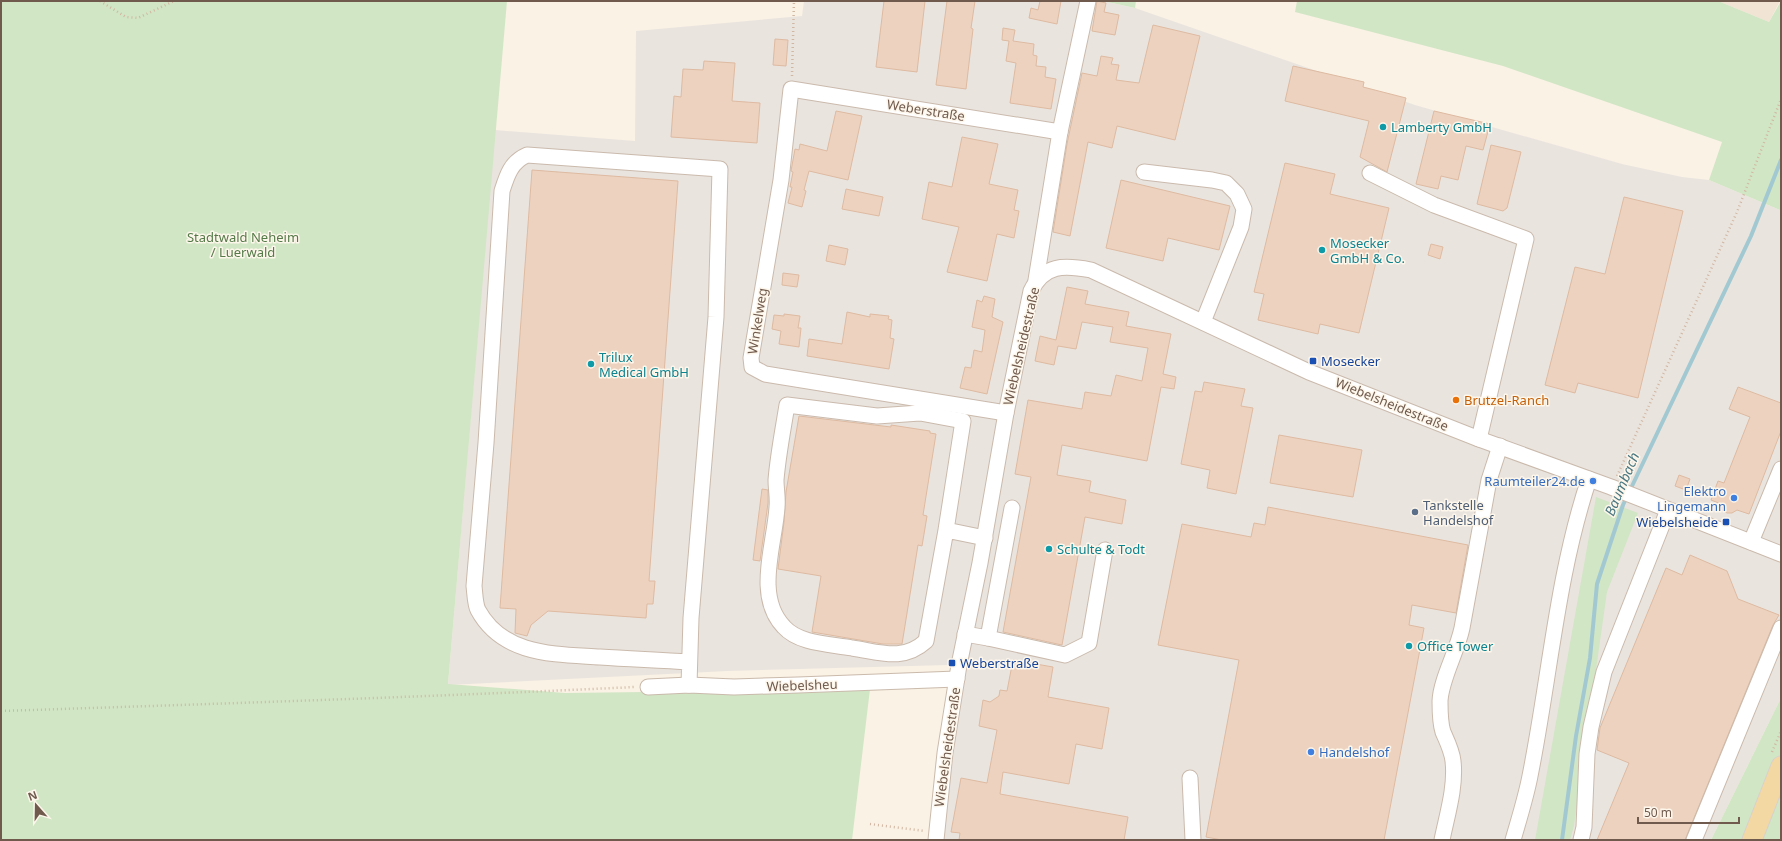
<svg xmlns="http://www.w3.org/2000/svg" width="1782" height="841" viewBox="0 0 1782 841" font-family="'Noto Sans',sans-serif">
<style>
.residential{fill:#f1e4d4}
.industrial{fill:#eae4df}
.green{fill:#d1e6c5}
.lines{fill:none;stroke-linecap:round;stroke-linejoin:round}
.stream{stroke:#a2c9d2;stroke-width:4}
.building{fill:#edd3bf;stroke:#debaa1}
.minor-casing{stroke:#cabaac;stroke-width:17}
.major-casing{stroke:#d7d1cd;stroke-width:21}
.path{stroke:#d1b6a2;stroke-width:2.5;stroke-dasharray:1 3;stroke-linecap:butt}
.minor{stroke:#fff;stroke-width:15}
.major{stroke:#f3d8a3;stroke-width:19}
.culture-dot{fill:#0f9aa8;stroke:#fdf6eb;stroke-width:1.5}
.transit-dot{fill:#1a4fb4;stroke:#fdf6eb;stroke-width:1.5}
.food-dot{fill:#e8710a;stroke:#fdf6eb;stroke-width:1.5}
.shop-dot{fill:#3f7fe0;stroke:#fdf6eb;stroke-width:1.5}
.service-dot{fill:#5c6f8a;stroke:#fdf6eb;stroke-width:1.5}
.labels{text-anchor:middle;stroke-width:3;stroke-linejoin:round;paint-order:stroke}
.street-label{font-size:13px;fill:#705a4d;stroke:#fdf6eb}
.culture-label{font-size:13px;fill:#0d838f;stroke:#fdf6eb;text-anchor:start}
.park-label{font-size:13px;fill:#557a49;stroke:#fdf6eb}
.transit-label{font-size:13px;fill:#164399;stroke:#fdf6eb;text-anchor:start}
.food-label{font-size:13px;fill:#c56008;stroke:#fdf6eb;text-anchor:start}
.shop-label{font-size:13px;fill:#366cbe;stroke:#fdf6eb;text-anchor:end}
.service-label{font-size:13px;fill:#4e5e75;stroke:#fdf6eb;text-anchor:start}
.water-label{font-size:14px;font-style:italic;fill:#487681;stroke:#fdf6eb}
</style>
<rect width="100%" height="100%" fill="#faf2e5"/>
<!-- residential -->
<polygon class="residential" points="1718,1 1780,1 1769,22"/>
<!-- industrial -->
<polygon class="industrial" points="804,1 1103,1 1135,8 1415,105 1622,164 1682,177 1709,180 1780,210 1781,208 1781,698 1711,840 942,840 946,793 965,669 949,665 728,671 448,685 495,130 635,141 636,31 802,16"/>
<!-- green -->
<g class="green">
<polygon points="1,1 507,1 448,684 565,693 870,689 852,840 1,840"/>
<polygon points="1103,1 1136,1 1135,8"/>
<polygon points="1297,1 1718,1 1769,22 1781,1 1781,208 1780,210 1709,180 1722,142 1503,66 1295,12"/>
<polygon points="1596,497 1638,513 1607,592 1574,826 1570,840 1535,840"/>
<polygon points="1781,698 1781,840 1711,840"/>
</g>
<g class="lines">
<!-- stream -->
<polyline class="stream" points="1562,840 1576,736 1590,658 1597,584 1623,505 1751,236 1781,160"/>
</g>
<!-- building -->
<g class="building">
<polygon points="884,1 925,1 917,72 876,67"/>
<polygon points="947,1 975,1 971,28 973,29 966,89 936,85"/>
<polygon points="1040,1 1061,1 1057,24 1029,18 1031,8 1038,10"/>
<polygon points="1097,1 1106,3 1104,12 1119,15 1115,35 1092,31"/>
<polygon points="1153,25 1200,36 1175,140 1117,126 1112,148 1088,142 1070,236 1053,232 1067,144 1082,73 1097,76 1101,56 1113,58 1111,64 1119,65 1116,80 1139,83"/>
<polygon points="1003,28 1015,30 1013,41 1034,44 1033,55 1037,56 1036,66 1046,67 1045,77 1056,79 1051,109 1010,103 1016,63 1006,61 1009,41 1002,40"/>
<polygon points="775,39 788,40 786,66 773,65"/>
<polygon points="704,61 735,63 732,101 760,103 757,143 671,137 674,96 681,97 683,69 703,70"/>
<polygon points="1293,66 1364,82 1363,87 1406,98 1387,172 1360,157 1369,121 1285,101"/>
<polygon points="836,111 862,116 848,180 809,171 804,190 806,191 802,207 788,203 792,187 790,187 793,172 791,171 795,149 799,150 800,144 827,151"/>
<polygon points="1434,111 1490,124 1483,150 1466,146 1458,180 1441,176 1438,189 1416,184"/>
<polygon points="962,137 998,144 989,184 1018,190 1014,210 1019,211 1014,238 997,234 987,281 947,272 959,227 922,219 929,182 952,187"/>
<polygon points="1491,145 1521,152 1507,208 1503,211 1477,204"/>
<polygon points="1285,163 1335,174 1330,194 1389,208 1359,333 1320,324 1318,334 1258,320 1264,294 1254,292"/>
<polygon points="532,170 678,181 649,581 655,581 653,604 647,604 646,618 548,611 531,625 527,636 515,633 516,609 500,608"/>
<polygon points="1121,180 1230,206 1219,250 1168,238 1163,261 1106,248"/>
<polygon points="846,189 883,197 879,216 842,209"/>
<polygon points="1624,197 1683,211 1638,398 1578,383 1575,393 1545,385 1575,267 1605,274"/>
<polygon points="1431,244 1443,247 1440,259 1428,255"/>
<polygon points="829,245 848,249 845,265 826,261"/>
<polygon points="783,273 799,275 797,287 782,285"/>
<polygon points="1067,287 1088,291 1085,304 1129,312 1126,326 1171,334 1163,374 1176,377 1174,389 1161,387 1147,461 1062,445 1057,475 1091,481 1089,492 1126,500 1122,524 1085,517 1062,645 1003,632 1031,477 1015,474 1028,400 1082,409 1085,392 1111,396 1116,375 1142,381 1148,348 1110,342 1113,327 1082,322 1076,349 1058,346 1054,365 1035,361 1040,336 1056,340"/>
<polygon points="984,296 995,299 992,317 1003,322 987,394 960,388 965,367 971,368 974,350 982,352 985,330 972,327 977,300 982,302"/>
<polygon points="847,312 870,317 870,314 889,316 888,319 892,320 890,338 894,339 889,369 807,356 809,339 842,344"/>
<polygon points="784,314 800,316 798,328 801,328 799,347 779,344 781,331 772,329 774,315 784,316"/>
<polygon points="1204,382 1245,389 1241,406 1253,408 1236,494 1207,488 1210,470 1181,464 1195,391 1202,392"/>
<polygon points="1738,387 1781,403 1781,431 1749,514 1737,510 1732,513 1727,513 1722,510 1721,504 1711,500 1718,481 1724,483 1750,417 1729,409"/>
<polygon points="799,416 891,427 891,425 930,431 930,433 936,434 923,515 927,516 922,546 918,545 902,644 883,644 812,632 821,576 778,569 784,522 786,492"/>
<polygon points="1279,435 1362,450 1353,497 1270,483"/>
<polygon points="1679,475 1690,479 1686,490 1675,486"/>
<polygon points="762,489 768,490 768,503 760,561 753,560"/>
<polygon points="1268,507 1468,545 1456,613 1412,605 1409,625 1424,628 1384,840 1222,840 1206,837 1239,660 1158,645 1182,524 1251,537 1254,523 1265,525"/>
<polygon points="1690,555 1727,571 1738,599 1779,615 1773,625 1685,840 1597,840 1629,763 1597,750 1600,728 1666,568 1682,575"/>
<polygon points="1013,660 1053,667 1048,697 1109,708 1102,749 1076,744 1069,784 1003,772 1000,794 1128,817 1124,840 959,840 960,833 951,832 961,778 987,783 997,730 979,726 983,700 990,702 999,696 1000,690 1007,691"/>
</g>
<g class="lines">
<!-- minor casing -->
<g class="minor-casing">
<g id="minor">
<polyline points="1144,172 1212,180 1226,183 1237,194 1244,209 1241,227 1203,322"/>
<polyline points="1370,173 1434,205 1526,239 1479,439"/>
<polyline points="1036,280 1060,132 1088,1"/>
<polyline points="1006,413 765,374 752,367 751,358 781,180 791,89 1060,132"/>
<path d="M946,530l-20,111c-23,21 -46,11 -74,7 -21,-4 -53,-4 -68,-21 -30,-31 -9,-83 -7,-120 1,-9 -1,-18 -1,-27 2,-25 7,-50 11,-75l90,11 43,-3 43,8 -17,109 39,8"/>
<polyline points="1751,542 1781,469"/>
<polyline points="965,634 988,638 1012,508"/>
<polyline points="988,638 1065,655 1089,643 1105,550"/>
<path d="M689,662c-30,-2 -59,-3 -89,-5 -45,-3 -97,-1 -122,-47 -3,-6 -3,-16 -4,-24l12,-143 16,-252c5,-16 9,-29 25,-36l193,14 -4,148 -25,301 -2,67"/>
<polyline points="648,687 689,685 734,687 798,685 957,679"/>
<polyline points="1190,778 1193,840"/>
<path d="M936,840l9,-87 14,-88 21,-102 26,-150 25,-122c13,-27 33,-26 60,-21l218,102 170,67 132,48 170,67"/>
<path d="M1442,840c5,-25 14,-53 11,-79 -1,-10 -6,-20 -10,-29 -3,-9 -3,-21 -3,-31 1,-22 17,-49 22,-73l27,-148 11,-34"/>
<path d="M1513,840c6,-21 13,-43 17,-64 20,-100 27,-201 59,-297"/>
<polyline points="1581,840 1584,827 1587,754 1591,727 1604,672 1668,510"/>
<polyline points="1694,840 1781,628"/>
</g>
</g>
<!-- major casing -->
<g class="major-casing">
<polyline id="major" points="1752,840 1781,766"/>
</g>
<!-- path -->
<g class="path">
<polyline points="100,1 126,17 138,18 174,1"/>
<polyline points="792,76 794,1"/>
<polyline points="1617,476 1737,212 1781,99"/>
<path d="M1,711c211,-7 423,-14 634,-24"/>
<polyline points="1772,752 1781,731"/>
<polyline points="870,824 925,831"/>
</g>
<!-- minor -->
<use href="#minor" class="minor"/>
<!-- major -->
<use href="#major" class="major"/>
</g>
<!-- markers -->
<g class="culture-dot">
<circle cx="1383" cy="127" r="4"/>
<circle cx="1322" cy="250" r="4"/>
<circle cx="591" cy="364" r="4"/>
<circle cx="1049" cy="549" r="4"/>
<circle cx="1409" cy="646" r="4"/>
</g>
<g class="transit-dot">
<rect x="1309" y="357" width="8" height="8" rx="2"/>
<rect x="1722" y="518" width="8" height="8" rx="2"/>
<rect x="948" y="659" width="8" height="8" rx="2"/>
</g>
<circle class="food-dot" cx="1456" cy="400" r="4"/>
<g class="shop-dot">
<circle cx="1593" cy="481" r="4"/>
<circle cx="1734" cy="498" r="4"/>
<circle cx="1311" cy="752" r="4"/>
</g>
<circle class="service-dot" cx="1415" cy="512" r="4"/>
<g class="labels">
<!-- street labels -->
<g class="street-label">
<text transform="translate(926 110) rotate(9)" y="5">Weberstraße</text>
<text transform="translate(757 321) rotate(-81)" y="5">Winkelweg</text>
<text transform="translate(1021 346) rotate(-77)" y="5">Wiebelsheidestraße</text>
<text transform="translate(1392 404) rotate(22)" y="5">Wiebelsheidestraße</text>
<text transform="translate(802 685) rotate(-2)" y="5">Wiebelsheu</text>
<text transform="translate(947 747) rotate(-82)" y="5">Wiebelsheidestraße</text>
</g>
<!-- culture labels -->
<g class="culture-label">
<text x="1391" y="132">Lamberty GmbH</text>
<text x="1330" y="248">Mosecker<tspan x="1330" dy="15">GmbH &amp; Co.</tspan></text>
<text x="599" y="362">Trilux<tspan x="599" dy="15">Medical GmbH</tspan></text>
<text x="1057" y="554">Schulte &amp; Todt</text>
<text x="1417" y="651">Office Tower</text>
</g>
<!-- park labels -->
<g class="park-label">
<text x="243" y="242">Stadtwald Neheim<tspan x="243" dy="15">/ Luerwald</tspan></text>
</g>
<!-- transit labels -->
<g class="transit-label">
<text x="1321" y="366">Mosecker</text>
<text x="1718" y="527" text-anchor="end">Wiebelsheide</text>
<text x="960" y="668">Weberstraße</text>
</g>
<!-- food labels -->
<g class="food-label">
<text x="1464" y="405">Brutzel-Ranch</text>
</g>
<!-- shop labels -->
<g class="shop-label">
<text x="1585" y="486">Raumteiler24.de</text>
<text x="1726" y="496">Elektro<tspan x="1726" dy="15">Lingemann</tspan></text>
<text x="1319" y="757" text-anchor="start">Handelshof</text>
</g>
<!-- service labels -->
<g class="service-label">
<text x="1423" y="510">Tankstelle<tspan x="1423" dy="15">Handelshof</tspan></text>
</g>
<!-- water labels -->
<g class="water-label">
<text transform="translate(1622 484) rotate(-67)" y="5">Baumbach</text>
</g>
</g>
<!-- border -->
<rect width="1782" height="841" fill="none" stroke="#705a4d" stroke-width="4"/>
<!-- north arrow -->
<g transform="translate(36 805) rotate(340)" stroke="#fdf6eb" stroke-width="3" paint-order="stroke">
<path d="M0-3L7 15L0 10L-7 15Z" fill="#705a4d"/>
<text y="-6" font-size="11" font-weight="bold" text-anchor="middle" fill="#705a4d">N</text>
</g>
<!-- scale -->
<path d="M1638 817v6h101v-6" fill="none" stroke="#705a4d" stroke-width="2"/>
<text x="1644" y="817" font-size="12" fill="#705a4d" stroke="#fdf6eb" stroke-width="3" paint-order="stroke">50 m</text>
</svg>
